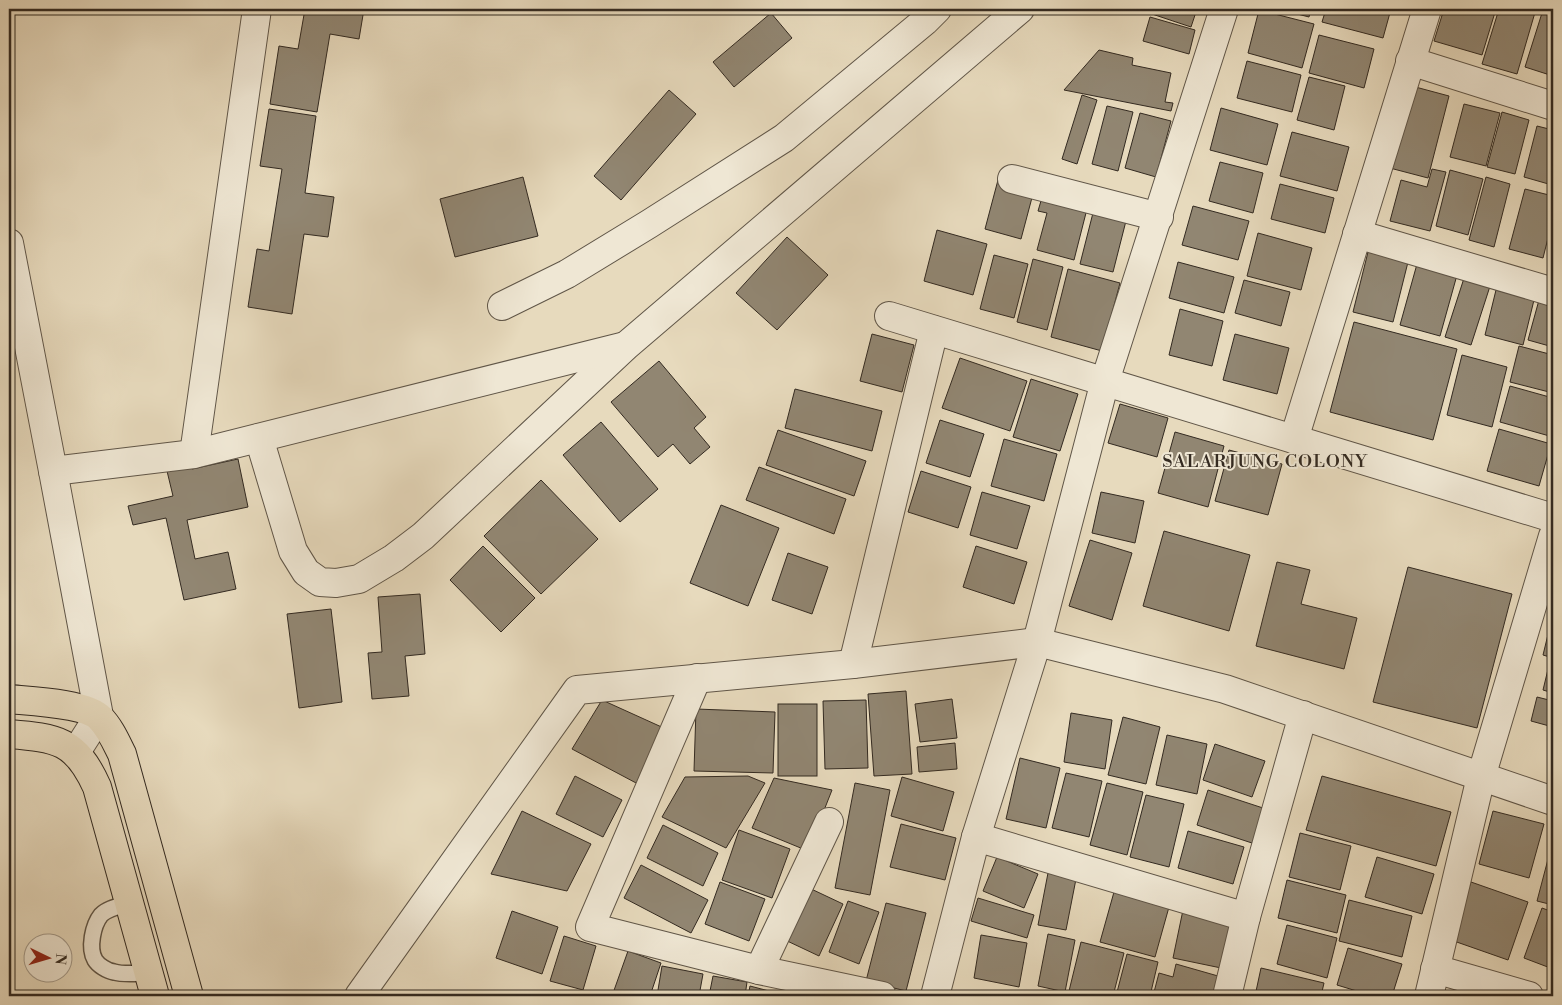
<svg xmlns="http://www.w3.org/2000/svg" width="1562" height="1005" viewBox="0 0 1562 1005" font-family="'Libre Bodoni',serif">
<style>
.building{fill:#918672;stroke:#332a21}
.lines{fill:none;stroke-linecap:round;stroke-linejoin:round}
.lane-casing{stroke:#605648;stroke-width:18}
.street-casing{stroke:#605648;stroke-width:30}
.highway-casing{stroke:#332a21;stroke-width:30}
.lane{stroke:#efe7d4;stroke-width:15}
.street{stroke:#efe7d4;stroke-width:28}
.highway{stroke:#e7dabd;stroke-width:28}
.labels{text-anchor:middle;stroke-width:4;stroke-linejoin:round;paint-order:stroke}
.neighbourhood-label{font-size:18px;letter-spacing:1px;fill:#332a21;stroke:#efe7d4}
</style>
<rect width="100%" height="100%" fill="#e7dabd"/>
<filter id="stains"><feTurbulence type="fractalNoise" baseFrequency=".004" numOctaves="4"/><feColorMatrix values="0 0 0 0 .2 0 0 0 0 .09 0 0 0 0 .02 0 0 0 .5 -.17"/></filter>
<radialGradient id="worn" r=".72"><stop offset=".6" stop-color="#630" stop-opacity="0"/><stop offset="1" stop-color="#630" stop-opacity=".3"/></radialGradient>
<!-- building -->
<g class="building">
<polygon points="305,9 364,9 359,39 330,34 317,112 270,104 279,46 298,49"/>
<polygon points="1144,9 1197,9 1191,27 1143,11"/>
<polygon points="1278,9 1311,9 1309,17"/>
<polygon points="1326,9 1391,9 1383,38 1322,22"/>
<polygon points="1444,9 1496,9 1482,55 1434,41"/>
<polygon points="1499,9 1536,9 1517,74 1482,64"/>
<polygon points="1259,10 1314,24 1302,68 1248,53"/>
<polygon points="771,13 792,38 734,87 713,62"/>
<polygon points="1542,13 1553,17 1553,76 1525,67"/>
<polygon points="1150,17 1195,30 1189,54 1143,41"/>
<polygon points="1319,35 1374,49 1364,88 1309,73"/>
<polygon points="1099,50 1133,58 1132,65 1171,73 1165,102 1173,103 1171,111 1064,90"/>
<polygon points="1247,61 1301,75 1292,112 1237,98"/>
<polygon points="1309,77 1345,86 1334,130 1297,120"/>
<polygon points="1408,85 1449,96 1428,178 1386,167"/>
<polygon points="669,90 696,114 621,200 594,176"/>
<polygon points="1082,95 1097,100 1077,164 1062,159"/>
<polygon points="1464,104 1500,113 1486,166 1450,157"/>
<polygon points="1107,106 1133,112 1118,171 1092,164"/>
<polygon points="1221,108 1278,124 1267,165 1210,150"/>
<polygon points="269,109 316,116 305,193 334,197 328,237 304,234 292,314 248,307 257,249 269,251 282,169 260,166"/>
<polygon points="1502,112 1529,120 1515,174 1487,167"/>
<polygon points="1140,113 1171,121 1156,177 1125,168"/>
<polygon points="1537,126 1553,130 1552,185 1524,177"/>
<polygon points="1292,132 1349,147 1337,191 1280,176"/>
<polygon points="1220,162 1263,173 1253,213 1209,201"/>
<polygon points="1432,169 1446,172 1430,231 1390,221 1401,180 1427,187"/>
<polygon points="1450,170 1483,179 1468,235 1436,226"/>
<polygon points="523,177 538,236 455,257 440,199"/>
<polygon points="1486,177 1510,184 1494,247 1469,240"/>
<polygon points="998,180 1034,190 1021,239 985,229"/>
<polygon points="1280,184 1334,198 1325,233 1271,219"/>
<polygon points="1525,189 1553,196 1553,218 1543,258 1509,249"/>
<polygon points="1043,194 1088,205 1074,260 1037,250 1047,213 1038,211"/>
<polygon points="1095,205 1128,213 1113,272 1080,264"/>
<polygon points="1193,206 1249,221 1238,260 1182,245"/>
<polygon points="937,230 987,244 973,295 924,281"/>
<polygon points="1258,233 1312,248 1301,290 1247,276"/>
<polygon points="787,237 828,275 777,330 736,293"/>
<polygon points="1368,252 1408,262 1393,322 1353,312"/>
<polygon points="994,255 1028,264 1014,318 980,309"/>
<polygon points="1033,259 1063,267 1047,330 1017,322"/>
<polygon points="1178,262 1234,277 1224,313 1169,298"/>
<polygon points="1417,264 1457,275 1440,336 1400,325"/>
<polygon points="1068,269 1120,283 1102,351 1051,337"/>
<polygon points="1466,272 1492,280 1471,345 1445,337"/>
<polygon points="1244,280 1290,292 1281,326 1235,313"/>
<polygon points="1496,290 1534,300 1523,345 1485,335"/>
<polygon points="1539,300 1553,304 1553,347 1528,340"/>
<polygon points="1180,309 1223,321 1212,366 1169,355"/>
<polygon points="1354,322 1457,349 1433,440 1330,412"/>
<polygon points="872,334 914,345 902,392 860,381"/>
<polygon points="1235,334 1289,348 1277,394 1223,380"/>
<polygon points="1519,346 1553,355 1553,393 1510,382"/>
<polygon points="1462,355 1507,367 1492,427 1447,415"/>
<polygon points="960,358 1027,381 1010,431 942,408"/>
<polygon points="659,361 706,417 694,428 710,447 690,464 673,444 658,457 611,402"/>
<polygon points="1031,379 1078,394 1060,451 1013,437"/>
<polygon points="1510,386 1553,398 1553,437 1500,422"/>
<polygon points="795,389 882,411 872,451 785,428"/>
<polygon points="1120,404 1168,418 1157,457 1108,443"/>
<polygon points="940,420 984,434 970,477 926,463"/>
<polygon points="601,422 658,489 620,522 563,455"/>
<polygon points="1499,429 1551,444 1539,486 1487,471"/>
<polygon points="778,430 866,461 854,496 766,465"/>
<polygon points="1175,432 1224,446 1208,507 1158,493"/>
<polygon points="1004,439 1057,454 1044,501 991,486"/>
<polygon points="1229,450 1282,464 1268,515 1215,501"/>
<polygon points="238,459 248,507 187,520 195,559 228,552 236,589 184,600 166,518 133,525 128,506 173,496 167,471 191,466 192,469"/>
<polygon points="759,467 846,499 834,534 746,500"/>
<polygon points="921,471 971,487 958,528 908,512"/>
<polygon points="541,480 598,539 541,594 484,536"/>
<polygon points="982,492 1030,506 1017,549 970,535"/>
<polygon points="1101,492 1144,501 1135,543 1092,533"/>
<polygon points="721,505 779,528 748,606 690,583"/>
<polygon points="1164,531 1250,555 1229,631 1143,606"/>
<polygon points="1090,540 1132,553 1112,620 1069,606"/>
<polygon points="483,546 535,598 501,632 450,580"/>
<polygon points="976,546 1027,562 1014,604 963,587"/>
<polygon points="788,553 828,567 812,614 772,600"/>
<polygon points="1277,562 1310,570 1301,604 1357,618 1344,669 1256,646"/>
<polygon points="1408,567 1512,594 1477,728 1373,702"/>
<polygon points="420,594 425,654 405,656 409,696 372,699 368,653 382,652 378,597"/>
<polygon points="331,609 342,702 299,708 287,614"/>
<polygon points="1553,614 1553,658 1543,655"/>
<polygon points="1550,661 1553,662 1553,693 1543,690"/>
<polygon points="906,691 912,774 874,776 868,694"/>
<polygon points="1537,697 1553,701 1553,727 1531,721"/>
<polygon points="952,699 957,738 920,742 915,704"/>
<polygon points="602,700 666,729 638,784 572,749"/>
<polygon points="866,700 868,768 825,769 823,701"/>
<rect x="778" y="704" width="39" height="72"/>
<polygon points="696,709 775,712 773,773 694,771"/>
<polygon points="1071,713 1112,720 1105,769 1064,762"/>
<polygon points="1123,717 1160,727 1146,784 1108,775"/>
<polygon points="1167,735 1207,744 1197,794 1156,785"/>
<polygon points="955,743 957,769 919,772 917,747"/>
<polygon points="1215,744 1265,761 1252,797 1203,780"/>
<polygon points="1020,758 1060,768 1046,828 1006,819"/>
<polygon points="1066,773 1102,781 1089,837 1052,828"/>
<polygon points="575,776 622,800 603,837 556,814"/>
<polygon points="748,776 765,783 726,848 662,817 685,777"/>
<polygon points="1322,776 1451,812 1436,866 1306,830"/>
<polygon points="902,777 954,792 943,831 891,816"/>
<polygon points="774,778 832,790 808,851 752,828"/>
<polygon points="855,783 890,790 870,895 835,888"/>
<polygon points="1107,783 1143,792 1127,855 1090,845"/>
<polygon points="1208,790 1266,809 1255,844 1197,825"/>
<polygon points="1146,795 1184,804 1169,867 1130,857"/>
<polygon points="522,811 591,844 567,891 491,874"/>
<polygon points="1493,811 1544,824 1529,878 1479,864"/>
<polygon points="901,824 956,838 945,880 890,867"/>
<polygon points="663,825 718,853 703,886 647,858"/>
<polygon points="739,830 790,849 772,898 722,880"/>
<polygon points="1188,831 1244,847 1233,884 1178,868"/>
<polygon points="1300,833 1351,846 1340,890 1289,877"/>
<polygon points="1552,844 1553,845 1553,905 1537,901"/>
<polygon points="997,857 1038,874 1024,908 983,891"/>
<polygon points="1377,857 1434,874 1422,914 1365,897"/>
<polygon points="641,865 708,900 691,933 624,898"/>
<polygon points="1048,873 1076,879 1066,930 1038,925"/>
<polygon points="1287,880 1346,895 1337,933 1278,918"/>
<polygon points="720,882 765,899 749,941 705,924"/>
<polygon points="1471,882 1528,902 1508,960 1451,940"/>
<polygon points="807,887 843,904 819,956 783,939"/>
<polygon points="1114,892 1169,907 1155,957 1100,942"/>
<polygon points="978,898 1034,915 1027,938 971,921"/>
<polygon points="1349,900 1412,916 1402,957 1339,941"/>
<polygon points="848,901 879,912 859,964 829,952"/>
<polygon points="886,903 926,913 906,991 866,981"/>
<polygon points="1542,908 1553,912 1553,969 1524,958"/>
<polygon points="1183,910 1236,921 1226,969 1173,958"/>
<polygon points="512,911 558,927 542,974 496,958"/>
<polygon points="1287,925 1337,938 1327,978 1277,964"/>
<polygon points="1048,934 1075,940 1065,992 1038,986"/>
<polygon points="981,935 1027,943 1019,987 974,978"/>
<polygon points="564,936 596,946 583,990 550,981"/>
<polygon points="1081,942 1124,953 1113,996 1090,996 1069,991"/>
<polygon points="1348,948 1402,964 1392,996 1373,996 1337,985"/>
<polygon points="628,951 661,963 650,996 612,996"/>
<polygon points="1127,954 1158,962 1150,996 1116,996"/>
<polygon points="1176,964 1218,976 1213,996 1153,996 1159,973 1173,977"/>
<polygon points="662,966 703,974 699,996 657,996"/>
<polygon points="1261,968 1324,983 1321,996 1255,996"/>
<polygon points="713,976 747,982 745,996 709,996"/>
<polygon points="750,986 769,991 768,996 748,996"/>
</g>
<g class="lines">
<!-- lane casing -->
<g class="lane-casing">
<path id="lane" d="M129,903c-9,3 -21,5 -28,12 -8,10 -13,33 -6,45 3,5 12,11 19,12 10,3 24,1 35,1"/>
</g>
<!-- street casing -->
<g class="street-casing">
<g id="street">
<polyline points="1410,61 1553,106"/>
<polyline points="1012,179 1159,217"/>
<polyline points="1357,234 1553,292"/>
<polyline points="9,243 53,471 99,716 76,752"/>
<polyline points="502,306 567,274 649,224 784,138 925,21 937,9"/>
<polyline points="889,316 1553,518"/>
<polyline points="259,438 293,551 306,572 320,582 336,583 359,579 394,558 423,536 627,345 1020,9"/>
<polyline points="1294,439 1427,9"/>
<polyline points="194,454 257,9"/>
<polyline points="53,471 194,454 625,346"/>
<polyline points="853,664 934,330"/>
<polyline points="697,678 590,927 759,970 882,996"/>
<polyline points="976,837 1246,917"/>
<polyline points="1435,969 1529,996"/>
<polyline points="759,970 829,822"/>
<polyline points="359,996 577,690 853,664 1037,642 1225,689 1553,801"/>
<polyline points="935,996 976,837 1037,642 1105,381 1224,9"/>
<polyline points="1227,996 1246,917 1303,715"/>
<polyline points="1429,996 1481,777 1553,536"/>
</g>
</g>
<!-- highway casing -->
<g class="highway-casing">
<g id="highway">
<path d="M9,699c20,2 77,4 91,19 10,10 16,24 22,36l67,242"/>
<path d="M9,734c48,4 67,6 88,53l58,209"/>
</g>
</g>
<!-- lane -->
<use href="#lane" class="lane"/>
<!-- street -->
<use href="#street" class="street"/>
<!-- highway -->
<use href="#highway" class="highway"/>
</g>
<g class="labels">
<!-- neighbourhood labels -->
<g class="neighbourhood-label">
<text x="1265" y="467">SALARJUNG COLONY</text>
</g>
</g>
<!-- margin -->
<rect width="1562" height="1005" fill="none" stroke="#e7dabd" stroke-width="30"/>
<rect x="10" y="10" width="1542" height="985" fill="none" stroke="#332a21" stroke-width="2.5"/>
<rect x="15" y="15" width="1532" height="975" fill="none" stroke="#332a21"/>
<!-- north arrow -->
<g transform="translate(48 958) rotate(95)"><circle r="24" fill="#efe7d4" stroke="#a49b8c"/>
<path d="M0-4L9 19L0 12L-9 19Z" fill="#8f2418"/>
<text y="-8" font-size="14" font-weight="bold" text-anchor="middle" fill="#332a21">N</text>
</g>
<rect width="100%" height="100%" filter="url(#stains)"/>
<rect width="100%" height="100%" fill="url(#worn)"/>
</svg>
